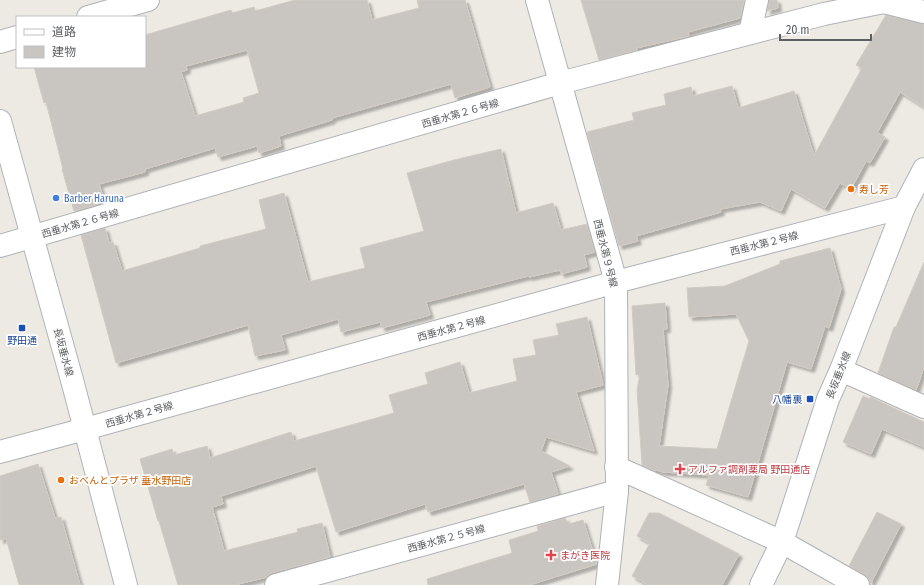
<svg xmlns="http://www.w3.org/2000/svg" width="924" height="585" viewBox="0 0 924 585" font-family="'Fira Sans Condensed','Noto Sans JP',sans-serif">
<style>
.building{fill:#c9c5c0;stroke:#d2cbc2;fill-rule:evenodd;filter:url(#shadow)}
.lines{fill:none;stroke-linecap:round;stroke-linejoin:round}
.minor-casing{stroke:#afb2b5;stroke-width:24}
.tertiary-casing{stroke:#afb2b5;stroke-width:24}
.secondary-casing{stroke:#b0b4b8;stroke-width:24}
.minor{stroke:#fff;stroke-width:22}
.tertiary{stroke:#fff;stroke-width:22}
.secondary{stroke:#fff;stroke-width:22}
.food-dot{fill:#e8710a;stroke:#fff;stroke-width:1.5}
.shop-dot{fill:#3f7fe0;stroke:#fff;stroke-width:1.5}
.transit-dot{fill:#1a4fb4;stroke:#fff;stroke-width:1.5}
.health-dot{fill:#e0444e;stroke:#fff;stroke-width:1.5}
.labels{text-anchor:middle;stroke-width:3.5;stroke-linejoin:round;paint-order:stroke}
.street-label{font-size:10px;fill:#5c6063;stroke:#fff}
.food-label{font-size:10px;fill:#c56008;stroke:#fff;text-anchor:start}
.shop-label{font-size:10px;fill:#366cbe;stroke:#fff;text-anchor:start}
.transit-label{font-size:10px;fill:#164399;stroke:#fff}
.health-label{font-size:10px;fill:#be3a42;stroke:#fff;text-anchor:start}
</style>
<defs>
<filter id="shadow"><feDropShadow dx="3.5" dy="3.5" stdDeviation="1" flood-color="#0004"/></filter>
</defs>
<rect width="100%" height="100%" fill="#edeae4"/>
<!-- building -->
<g class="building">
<path d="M295,0h72l5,20 47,-12 -2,-8h48l25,87 -35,11 -4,-14 -119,34v2l-53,16 2,10 -22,7 -2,-7 -39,11 -3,-9 -70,21v3l-46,12 5,16 -7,2 1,2 -24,7 -12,-42h1l-17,-67 -2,1 -10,-36h111v-32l86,-25 1,3 22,-6 1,4zM247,50l12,43 -16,5 1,4 -49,14 -14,-44 6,-2 -1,-4z"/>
<polygon points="581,0 744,0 740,18 688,32 689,36 636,48 637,50 599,60"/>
<polygon points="769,0 777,0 778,8 767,11"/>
<polygon points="886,15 924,24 924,107 900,92 877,133 885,137 870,163 866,161 851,189 840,183 825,208 791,189 781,211 760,202 720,209 721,212 636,236 638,241 619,246 587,132 634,120 632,113 666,105 664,94 691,87 693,96 732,86 738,108 794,91 814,156 862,68 856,65"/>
<polygon points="501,149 516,213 553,203 561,230 587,224 595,252 584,255 587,267 561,274 560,270 529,277 528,276 426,302 430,315 382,328 380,322 341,332 338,319 281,335 285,350 255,356 248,325 116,363 81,235 105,228 109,243 113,242 122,271 200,248 200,246 266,229 259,200 284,193 308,282 365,268 360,248 424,231 407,173 454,160"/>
<polygon points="830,248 841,289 829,328 825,326 811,369 787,362 748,497 706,485 709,475 663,472 656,470 655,471 642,465 637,390 640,374 636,375 632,306 665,303 667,329 663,329 668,385 659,446 717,449 749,341 736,314 689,317 687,288 725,286 780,264 780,261"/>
<polygon points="924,262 924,367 916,390 878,373 894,327 896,327"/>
<polygon points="587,317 603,385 576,392 594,451 546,437 541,451 570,466 551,472 558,494 530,502 524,484 428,512 425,504 336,532 316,466 221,496 223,504 212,507 224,551 298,532 297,529 322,523 330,557 270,573 270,575 267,577 234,585 178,585 159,521 158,521 140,459 172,449 174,455 207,446 210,458 291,432 294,441 394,413 389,395 428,384 425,373 460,362 469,393 517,381 513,359 536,355 533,340 559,335 556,324"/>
<polygon points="863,396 870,399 870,397 924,422 924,447 882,429 871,454 843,442"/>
<polygon points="38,464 55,518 61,517 80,585 19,585 6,538 0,540 0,476"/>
<polygon points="877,512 901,524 870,585 869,579 864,574 849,566"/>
<polygon points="649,513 659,513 739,554 722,585 649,585 632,576 650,543 637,536"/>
<polygon points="565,518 567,522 569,521 569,524 583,520 597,564 529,585 428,585 427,579 512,553 509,540 538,531 537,526"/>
</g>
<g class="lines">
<!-- minor casing -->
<g class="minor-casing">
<g id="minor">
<polyline points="537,0 616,282 617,491 607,585"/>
<polyline points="88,17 148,0"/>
<polyline points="750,33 757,0"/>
<polyline points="0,42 17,37"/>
<polyline points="0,246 560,83 824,14 884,2 924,12"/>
<polyline points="841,370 924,407"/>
<polyline points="0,452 85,429"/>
<polyline points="616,467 782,542 858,585"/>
<polyline points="276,585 617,491"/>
</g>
</g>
<!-- tertiary casing -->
<g class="tertiary-casing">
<polyline id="tertiary" points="85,429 616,282 904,207"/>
</g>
<!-- secondary casing -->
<g class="secondary-casing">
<g id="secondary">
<polyline points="0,121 72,380 126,585"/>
<polyline points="761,585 782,542 828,399 841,370 904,207 924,169"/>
</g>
</g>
<!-- minor -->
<use href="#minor" class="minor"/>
<!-- tertiary -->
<use href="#tertiary" class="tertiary"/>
<!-- secondary -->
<use href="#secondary" class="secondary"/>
</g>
<!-- markers -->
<g class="food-dot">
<circle cx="851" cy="189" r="4"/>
<circle cx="61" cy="480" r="4"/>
</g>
<circle class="shop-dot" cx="56" cy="198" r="4"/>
<g class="transit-dot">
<rect x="18" y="324" width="8" height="8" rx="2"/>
<rect x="806" y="395" width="8" height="8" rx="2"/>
</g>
<g class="health-dot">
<path d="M678 463h4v4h4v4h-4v4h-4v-4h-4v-4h4z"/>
<path d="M549 549h4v4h4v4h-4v4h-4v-4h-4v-4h4z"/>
</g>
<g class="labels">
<!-- street labels -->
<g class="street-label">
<text transform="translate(460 113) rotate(-16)" y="4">西垂水第２６号線</text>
<text transform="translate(80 223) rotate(-16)" y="4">西垂水第２６号線</text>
<text transform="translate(764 243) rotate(-14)" y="4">西垂水第２号線</text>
<text transform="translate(606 253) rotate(76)" y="4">西垂水第９号線</text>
<text transform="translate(451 328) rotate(-15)" y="4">西垂水第２号線</text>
<text transform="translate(64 352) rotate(75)" y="4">長坂垂水線</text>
<text transform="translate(838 375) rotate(-68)" y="4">長坂垂水線</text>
<text transform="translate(139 414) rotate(-16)" y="4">西垂水第２号線</text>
<text transform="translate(446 538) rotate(-15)" y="4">西垂水第２５号線</text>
</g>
<!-- food labels -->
<g class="food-label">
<text x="859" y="193">寿し芳</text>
<text x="69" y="484">おべんとプラザ 垂水野田店</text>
</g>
<!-- shop labels -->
<g class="shop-label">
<text x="64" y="202">Barber Haruna</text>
</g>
<!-- transit labels -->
<g class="transit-label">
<text x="22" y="344">野田通</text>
<text x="802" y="403" text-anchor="end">八幡裏</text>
</g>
<!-- health labels -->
<g class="health-label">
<text x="688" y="473">アルファ調剤薬局 野田通店</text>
<text x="560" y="559">まがき医院</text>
</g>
</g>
<!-- legend -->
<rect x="16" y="16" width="130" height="52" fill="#ffffff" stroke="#bebfc1"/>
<rect x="24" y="29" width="20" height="6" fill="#ffffff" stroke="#bebfc1"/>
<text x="52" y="36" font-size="12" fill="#5c6063">道路</text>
<rect x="24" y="46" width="20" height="12" fill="#c9c5c0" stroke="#bebfc1"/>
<text x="52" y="56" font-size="12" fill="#5c6063">建物</text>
<!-- scale -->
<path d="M780 34v6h91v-6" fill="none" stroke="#5c6063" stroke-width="2"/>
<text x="786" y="34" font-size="12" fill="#5c6063" stroke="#ffffff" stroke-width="3" paint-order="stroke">20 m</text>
</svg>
